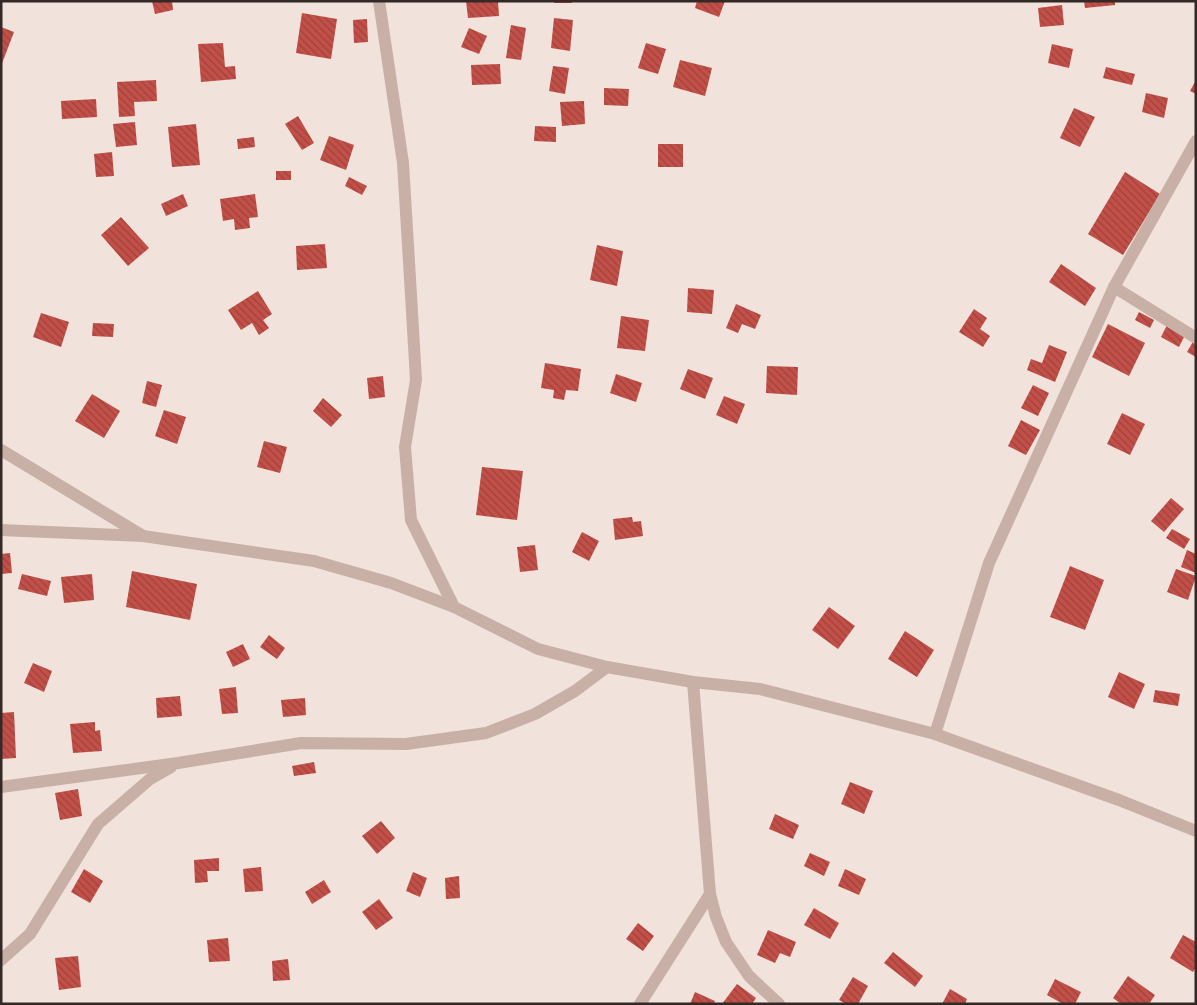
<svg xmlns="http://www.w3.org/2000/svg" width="1197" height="1005" viewBox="0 0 1197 1005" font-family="Ubuntu,sans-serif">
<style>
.building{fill:url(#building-back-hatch)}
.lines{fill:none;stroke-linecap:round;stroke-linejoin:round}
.minor{stroke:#c8b0a7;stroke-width:12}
.tertiary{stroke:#c8b0a7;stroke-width:12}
</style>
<defs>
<pattern id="building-back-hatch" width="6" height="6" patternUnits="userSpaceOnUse" patternTransform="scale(1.25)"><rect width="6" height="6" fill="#c25048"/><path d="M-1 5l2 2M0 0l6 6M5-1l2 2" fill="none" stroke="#9e423c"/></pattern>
</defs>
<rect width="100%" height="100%" fill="#f1e2db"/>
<!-- building -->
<g class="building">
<polygon points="152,1 172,1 173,10 155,14"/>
<polygon points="466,1 498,1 499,16 468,18"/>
<rect x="554" y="1" width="18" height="2"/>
<polygon points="697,1 725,1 719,17 695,8"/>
<polygon points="1084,1 1115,1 1115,5 1085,8"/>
<polygon points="1062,5 1064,25 1040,27 1038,8"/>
<polygon points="302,13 337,19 331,59 296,53"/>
<polygon points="554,18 573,20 570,51 551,48"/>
<polygon points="367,19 368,42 354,43 353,20"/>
<polygon points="511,25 526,28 521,60 506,58"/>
<polygon points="1,27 14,32 1,66"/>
<polygon points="469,28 487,36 479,54 461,47"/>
<polygon points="223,43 225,67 235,66 236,79 201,82 198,44"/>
<polygon points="646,43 666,49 658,74 638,68"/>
<polygon points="1052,44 1073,49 1069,68 1048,63"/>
<polygon points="680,60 712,68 705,96 673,87"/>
<polygon points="500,64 501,84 472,85 471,65"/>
<polygon points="553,66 569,68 565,94 549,91"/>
<polygon points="1106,67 1135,74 1132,85 1103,78"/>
<polygon points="156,80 157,101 134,102 135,116 119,117 117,82"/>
<polygon points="1196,80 1196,94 1190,91"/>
<polygon points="604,88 629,89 628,106 604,105"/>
<polygon points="1146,93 1168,98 1164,118 1142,112"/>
<polygon points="96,99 97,117 62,119 61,101"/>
<polygon points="584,101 585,124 562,126 560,102"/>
<polygon points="1074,108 1095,117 1080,147 1060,138"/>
<polygon points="298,116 314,143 302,150 285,124"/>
<polygon points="135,122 137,145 116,147 113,124"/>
<polygon points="196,124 200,165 172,167 168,127"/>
<polygon points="535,126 556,127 556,142 534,141"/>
<polygon points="329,136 354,145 346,170 320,160"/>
<polygon points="254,137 255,147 238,149 237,139"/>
<rect x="658" y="144" width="25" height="23"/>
<polygon points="112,152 114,176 96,177 94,154"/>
<rect x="276" y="171" width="15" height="9"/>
<polygon points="1125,172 1160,194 1123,255 1088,234"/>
<polygon points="349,177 367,186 362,195 345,186"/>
<polygon points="183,194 188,206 166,216 161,204"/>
<polygon points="255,194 258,217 249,218 250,228 235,230 234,219 223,221 220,199"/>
<polygon points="121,217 149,248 128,266 101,235"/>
<polygon points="325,244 327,268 297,270 296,246"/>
<polygon points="597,245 623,251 617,286 590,280"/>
<polygon points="1061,264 1096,288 1085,306 1049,282"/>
<polygon points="688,288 714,290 712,314 687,312"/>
<polygon points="258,291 272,314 263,320 269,328 259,335 252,323 241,330 228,310"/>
<polygon points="736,304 761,315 755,329 742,324 738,333 726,328"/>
<polygon points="974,309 987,318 980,329 990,336 983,347 959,332"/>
<polygon points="1139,312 1154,320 1150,328 1135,320"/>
<polygon points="41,313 69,322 61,347 33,337"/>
<polygon points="621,316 649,320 645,351 617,348"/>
<polygon points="93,323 114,324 113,337 92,336"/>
<polygon points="1108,324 1145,343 1129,376 1092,357"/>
<polygon points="1167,325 1185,335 1179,347 1161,337"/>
<polygon points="1194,340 1196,341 1196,357 1187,352"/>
<polygon points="1049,345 1067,352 1055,382 1027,370 1031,359 1042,363"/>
<polygon points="545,363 581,369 578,391 566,390 564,400 553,398 554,390 541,388"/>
<polygon points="767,366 798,367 797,395 766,393"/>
<polygon points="688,369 713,378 705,399 680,389"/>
<polygon points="616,374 642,383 636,402 610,393"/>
<polygon points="383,376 385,397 369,399 367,378"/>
<polygon points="147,381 162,385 156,407 142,403"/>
<polygon points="1033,385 1049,393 1038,416 1021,408"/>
<polygon points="92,394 120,411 104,438 75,421"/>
<polygon points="724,396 745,404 737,424 716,415"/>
<polygon points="323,398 342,415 331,427 313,411"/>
<polygon points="164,410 186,417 177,444 155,436"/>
<polygon points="1122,413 1145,424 1130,455 1107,444"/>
<polygon points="1021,420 1040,430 1026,455 1008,446"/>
<polygon points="264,441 287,447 280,473 257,467"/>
<polygon points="482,467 523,471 517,520 476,515"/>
<polygon points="1171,498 1184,509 1164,532 1151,521"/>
<polygon points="632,517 633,522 641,521 643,536 615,540 613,519"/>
<polygon points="1172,529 1190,539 1184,549 1166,538"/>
<polygon points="582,532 599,541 589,561 572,552"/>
<polygon points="535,545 538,570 520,572 517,547"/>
<polygon points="1187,550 1196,554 1196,573 1181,567"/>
<polygon points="10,553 12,573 1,574 1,554"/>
<polygon points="1070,566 1104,580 1085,630 1050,617"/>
<polygon points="1176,569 1196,576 1188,600 1167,592"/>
<polygon points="132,571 197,584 190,620 126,607"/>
<polygon points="22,574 51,581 47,596 18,589"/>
<polygon points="92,574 94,600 64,603 61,577"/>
<polygon points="829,607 855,626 838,649 812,630"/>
<polygon points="905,631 934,650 917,677 888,659"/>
<polygon points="269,635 285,648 277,659 260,647"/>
<polygon points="243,644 250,659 233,667 226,652"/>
<polygon points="33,663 52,671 44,692 24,683"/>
<polygon points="1119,672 1145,684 1134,709 1108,697"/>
<polygon points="236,687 238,713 222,714 219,689"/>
<polygon points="1155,690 1180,694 1178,706 1153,702"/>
<polygon points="180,696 182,716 157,718 156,698"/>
<polygon points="305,698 306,715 283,717 281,700"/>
<polygon points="14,712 16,758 1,759 1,713"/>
<polygon points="95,722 95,731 100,730 102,751 73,753 70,724"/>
<polygon points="314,762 316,773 294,776 292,766"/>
<polygon points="850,782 873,791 864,814 841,804"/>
<polygon points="78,789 82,816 60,820 55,793"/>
<polygon points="775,814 799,825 793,839 769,829"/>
<polygon points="381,821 395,838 377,854 362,836"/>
<polygon points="810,853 830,862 824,876 804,866"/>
<polygon points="219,858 219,871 207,871 208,882 195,883 194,860"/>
<polygon points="261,867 263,891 245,892 243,869"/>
<polygon points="84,869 103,881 90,903 71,892"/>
<polygon points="845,869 866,879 859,895 838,886"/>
<polygon points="413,872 427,878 420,897 406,891"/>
<polygon points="459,876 460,898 446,899 445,878"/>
<polygon points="324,880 331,892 312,904 305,892"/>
<polygon points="379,899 393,918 376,930 362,912"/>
<polygon points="814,908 839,923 830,939 804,925"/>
<polygon points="638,923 654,936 643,951 626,939"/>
<polygon points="768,930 796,942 790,957 780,953 775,963 757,955"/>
<polygon points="1183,935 1196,942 1196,967 1193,972 1170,958"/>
<polygon points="228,938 230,961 209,962 207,940"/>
<polygon points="893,952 923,976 915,987 884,963"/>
<polygon points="78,956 81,987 59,990 55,958"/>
<polygon points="288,959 290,980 273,981 272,961"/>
<polygon points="1128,976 1155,995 1149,1004 1121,1004 1113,998"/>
<polygon points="853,977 868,986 858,1004 846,1004 839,1000"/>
<polygon points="1055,979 1081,992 1075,1004 1063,1004 1047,995"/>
<polygon points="737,984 756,998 752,1004 722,1004"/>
<polygon points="950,989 967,999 965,1004 942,1004"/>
<polygon points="695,992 715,1001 714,1004 690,1004"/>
</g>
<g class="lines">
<!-- minor -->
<g class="minor">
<polyline points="379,1 403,163 412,312 416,380 405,447 411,520 454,607"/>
<polyline points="1114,287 1196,338"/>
<polyline points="1,450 143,536"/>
<polyline points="693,682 710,894 716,917 726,942 749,976 779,1004"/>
<polyline points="935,734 989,563 1114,287 1196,141"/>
<polyline points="1,787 178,763 301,743 406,744 486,733 535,714 575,691 607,667"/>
<polyline points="1,960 30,934 98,824 150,779 171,767"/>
<polyline points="640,1004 710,894"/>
</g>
<!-- tertiary -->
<polyline class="tertiary" points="1,530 143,536 314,561 391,583 454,607 538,649 607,667 693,682 760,689 935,734 1119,800 1196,831"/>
</g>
<!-- border -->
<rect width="1197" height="1005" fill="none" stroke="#352927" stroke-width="5"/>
</svg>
